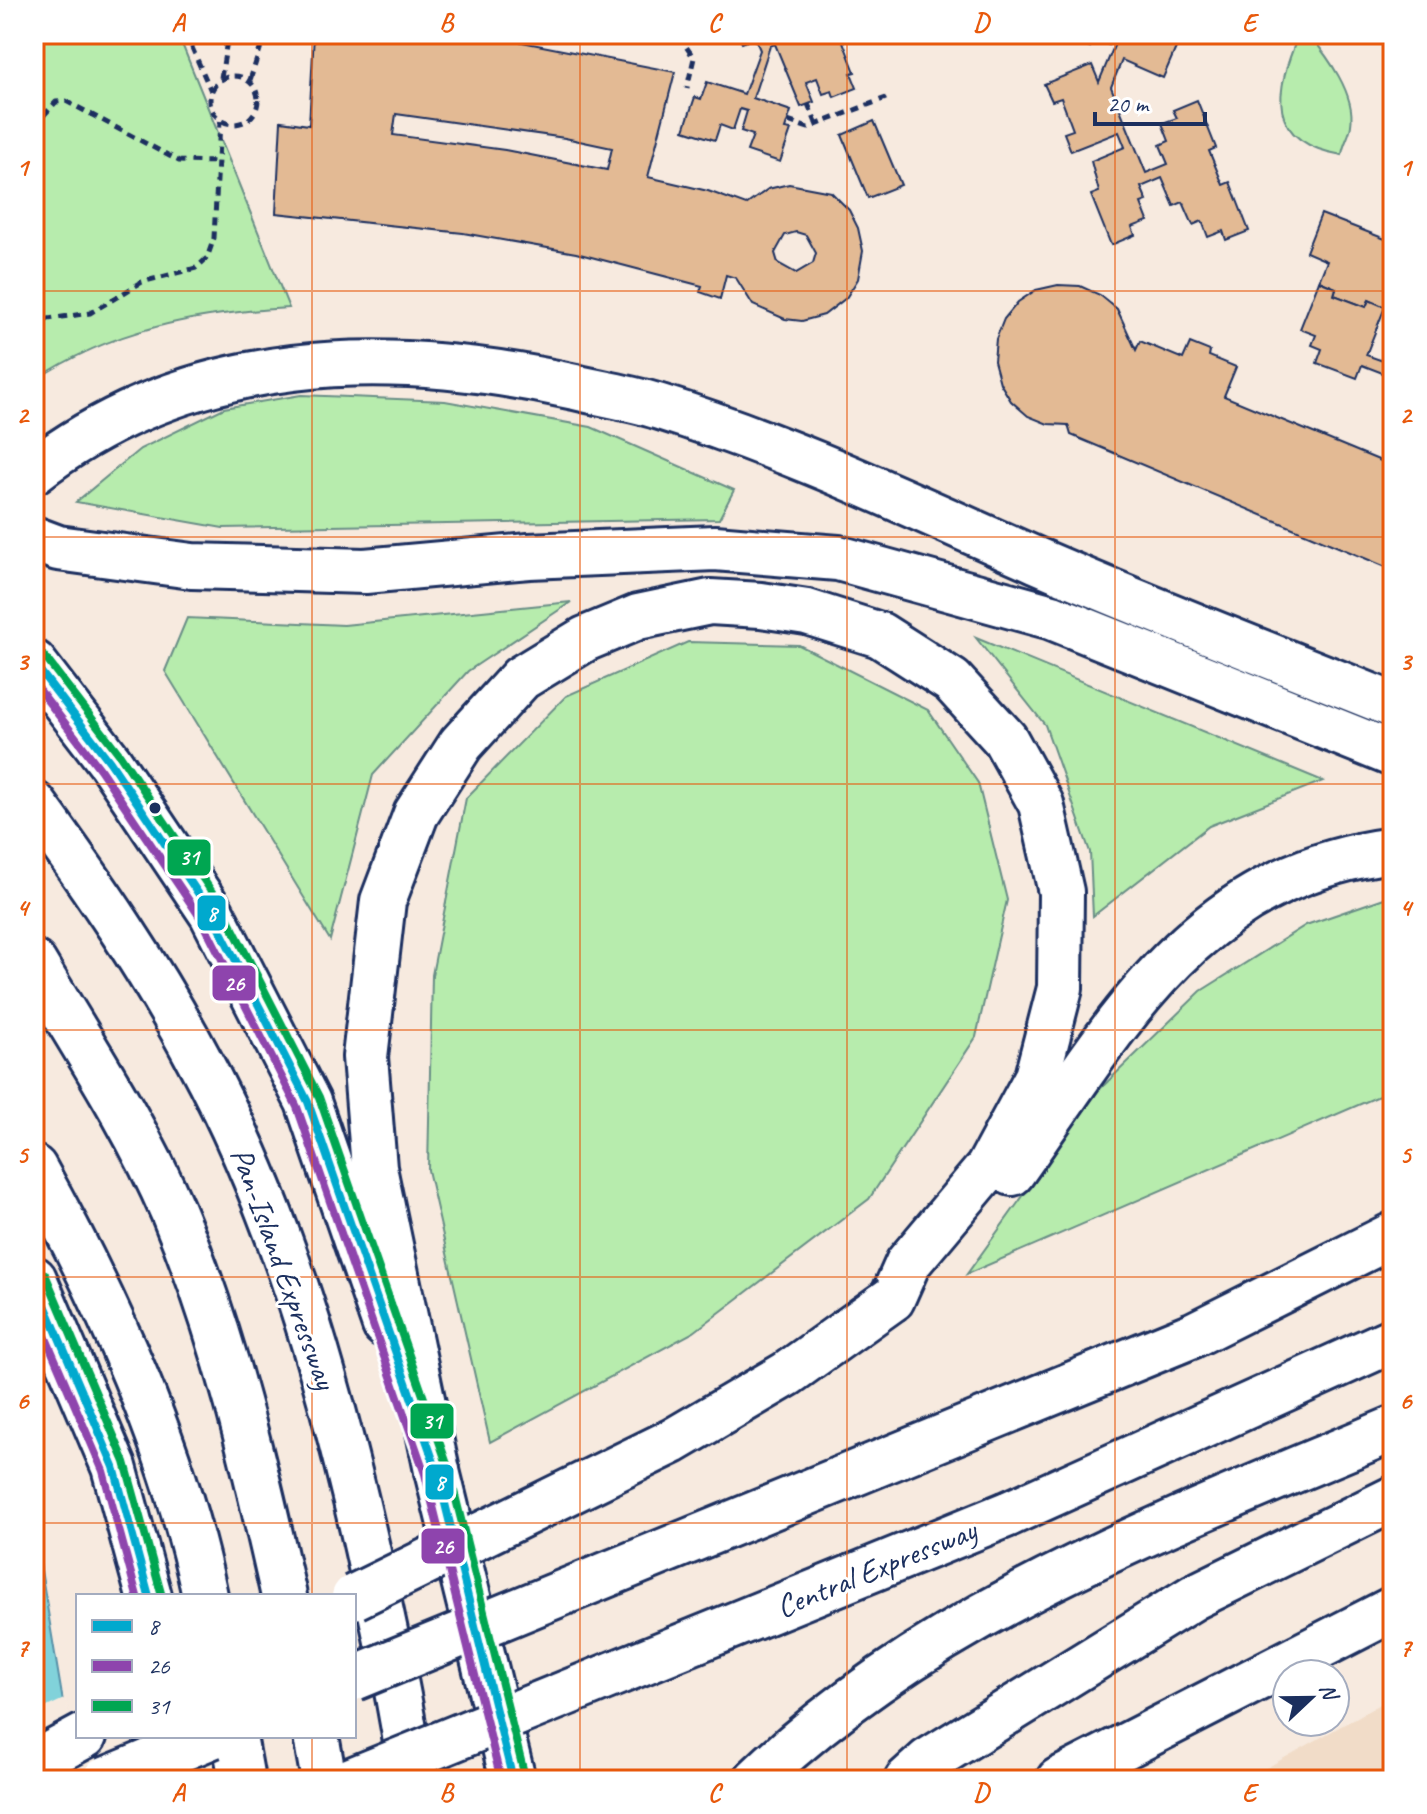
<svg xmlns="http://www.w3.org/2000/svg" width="1427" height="1814" viewBox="0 0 1427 1814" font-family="Caveat,sans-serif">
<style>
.built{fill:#f1dcc8}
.green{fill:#b7ecad;stroke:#698e86;stroke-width:2}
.water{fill:#81d2da;stroke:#5891a8;stroke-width:2}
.pier{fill:#f7eadf}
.building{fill:#e3ba94;stroke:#1b2f5e;stroke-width:2;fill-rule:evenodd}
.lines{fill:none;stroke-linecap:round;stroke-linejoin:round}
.major-casing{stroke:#1b2f5e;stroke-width:50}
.highway-casing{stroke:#1b2f5e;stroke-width:50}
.path{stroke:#1b2f5e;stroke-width:5;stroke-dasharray:8 6;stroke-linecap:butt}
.major{stroke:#fff;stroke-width:44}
.highway{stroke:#fff;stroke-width:44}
.highway-bridge-casing{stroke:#1b2f5e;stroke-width:50;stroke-linecap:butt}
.highway-bridge{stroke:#fff;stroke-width:44}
.bus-1-casing{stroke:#fff;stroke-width:14}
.bus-2-casing{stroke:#fff;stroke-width:14}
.bus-3-casing{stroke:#fff;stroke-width:14}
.bus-1{stroke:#00a9ce;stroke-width:8}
.bus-2{stroke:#8e44ad;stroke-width:8}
.bus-3{stroke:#00a651;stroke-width:8}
.grid{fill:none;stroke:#e8590c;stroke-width:2;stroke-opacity:0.55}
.bus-dot{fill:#1b2f5e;stroke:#fff;stroke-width:3}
.labels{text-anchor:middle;stroke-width:6;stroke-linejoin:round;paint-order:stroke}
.street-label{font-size:32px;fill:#1b2f5e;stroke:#fff}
.line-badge{stroke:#fff;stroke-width:3}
.badge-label{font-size:22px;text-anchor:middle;font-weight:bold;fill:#fff}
.neatline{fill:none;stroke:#e8590c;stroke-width:3}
.grid-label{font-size:26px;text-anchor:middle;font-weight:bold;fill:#e8590c}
</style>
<rect width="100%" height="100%" fill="#f7eadf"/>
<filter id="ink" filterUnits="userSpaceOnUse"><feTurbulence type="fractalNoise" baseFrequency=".0125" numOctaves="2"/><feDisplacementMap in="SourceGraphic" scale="16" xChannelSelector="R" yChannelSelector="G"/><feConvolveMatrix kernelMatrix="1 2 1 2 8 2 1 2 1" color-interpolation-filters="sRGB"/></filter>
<g filter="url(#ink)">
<!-- built -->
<polygon class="built" points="1393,1697 1393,1780 1245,1780"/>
<!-- green -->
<g class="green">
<path d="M34,34h144l111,274c-91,5 -178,21 -255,73z"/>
<path d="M1299,34h10c18,22 47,60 42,91 -1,11 -8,18 -9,30 -78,-13 -67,-64 -43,-121z"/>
<polygon points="301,395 445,401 591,427 734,490 719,519 223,528 76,502 140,449 224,408"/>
<polygon points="571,602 468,671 373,775 330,940 165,671 187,618 344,625"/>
<polygon points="976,638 1323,781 1209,826 1093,916 1090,852 1045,725"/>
<polygon points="688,642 799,645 928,710 978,783 1007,900 976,1037 869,1199 694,1332 490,1442 428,1170 432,975 466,798 566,696"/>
<polygon points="1393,895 1393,1090 967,1274 1099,1090 1201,991 1306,925"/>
</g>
<!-- water -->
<polygon class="water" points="34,1528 76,1780 34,1780"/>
<!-- pier -->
<polygon class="pier" points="66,1698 80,1780 34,1780 34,1713"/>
<!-- building -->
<g class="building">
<path d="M314,34h167l194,38 -27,105 60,14 38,14 22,-16 21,-5 42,8 18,18 9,18 5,23 -5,28 -12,19 -22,17 -22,6 -17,-2 -32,-14 -17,-27 -10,-3 -6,24 -20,-7 2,-6 -126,-33 -113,-20 -187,-20 5,-92 28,4zM396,114l169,24 47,10 -5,22 -102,-20 -112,-15zM796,232l10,3 10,18 -3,10 -17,10 -18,-10 -3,-10 10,-18z"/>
<polygon points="738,34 840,34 855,72 851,73 857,88 834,97 832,91 823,94 817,78 806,82 814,102 801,107 775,44 770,46 753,98 791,111 785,129 791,130 780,162 747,151 753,135 741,131 747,111 740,109 733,130 720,125 715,140 684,130 695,97 701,99 707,82 744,94 760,50 755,38 742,43"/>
<polygon points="1068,34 1114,34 1109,45 1094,39 1090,47 1067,37"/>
<polygon points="1119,34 1182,34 1163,78 1122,60 1111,87 1146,173 1168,164 1160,145 1169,141 1162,123 1177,118 1173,110 1197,100 1216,148 1209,151 1223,185 1230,182 1249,231 1226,240 1223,231 1208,237 1202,221 1193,225 1183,202 1174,206 1162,178 1141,187 1147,201 1141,203 1148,221 1132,227 1135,235 1111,245 1091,195 1099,192 1091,161 1125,147 1119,132 1071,151 1064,133 1073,130 1061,98 1052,101 1044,84 1092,65 1099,82"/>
<polygon points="1380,34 1393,34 1393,45 1386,48"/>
<polygon points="874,121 901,185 868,198 842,135"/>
<polygon points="1321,214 1393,242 1393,286 1385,307 1369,300 1366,307 1334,295 1336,288 1319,281 1327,261 1306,252"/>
<polygon points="1319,281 1336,288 1334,295 1366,307 1369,300 1385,307 1366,355 1383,361 1393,337 1393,377 1362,365 1357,378 1317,363 1322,349 1312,345 1316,335 1300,329"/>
<polygon points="1058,285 1080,286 1100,295 1117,309 1136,350 1140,341 1183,359 1190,343 1210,351 1209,356 1236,367 1224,396 1393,466 1393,570 1071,435 1068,425 1048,424 1028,416 1011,401 1000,383 994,361 996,339 1004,319 1018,302 1036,290"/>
</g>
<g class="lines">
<!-- major casing -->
<g class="major-casing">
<g id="major">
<polyline points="34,1279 114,1467 149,1596"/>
<polyline points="437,1471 513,1780"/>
</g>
</g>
<!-- highway casing -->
<g class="highway-casing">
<g id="highway">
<path d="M34,471c159,-122 353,-125 541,-84 28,7 57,11 85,20 129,40 253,99 376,153 118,51 238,97 357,145"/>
<polyline points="34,539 58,548 192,566 365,571 529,556 715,548 838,558 1052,617 1393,754"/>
<polyline points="34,663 110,762 212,914 308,1102 385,1325"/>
<path d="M34,804c59,81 117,165 164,254 83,153 131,322 169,490 17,78 34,154 45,232"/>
<path d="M34,963c48,81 102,162 139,249 52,124 82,254 111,384"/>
<path d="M34,1168c72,129 141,282 171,428"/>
<path d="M1012,1173c106,-149 181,-297 381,-323"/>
<polyline points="1193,1335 1393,1235"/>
<polyline points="437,1471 374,1168 365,1057 383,901 416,814 461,744 521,678 585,639 638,617 710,602 761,605 807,612 880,635 952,681 1005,739 1041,804 1061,892 1060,988 1037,1077 988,1168 908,1263 892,1299"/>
<polyline points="1008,1514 1393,1340"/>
<polyline points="234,1736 242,1780"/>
<polyline points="316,1736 324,1780"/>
<polyline points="34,1763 84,1736"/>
<path d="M756,1780c174,-169 417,-258 637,-351"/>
<polyline points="907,1780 928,1761 1194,1597 1393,1499"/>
<polyline points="1059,1780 1393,1609"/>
</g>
</g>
<!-- path -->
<g class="path">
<polyline points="186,34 211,91"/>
<polyline points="683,34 685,45 694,58 687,88"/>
<polyline points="34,44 59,34"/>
<circle cx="234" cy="100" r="24"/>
<polyline points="221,78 228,34"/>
<polyline points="250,80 265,34"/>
<polyline points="808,104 817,125"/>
<polyline points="788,121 808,128 886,98"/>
<polyline points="34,126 56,102 66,101 179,161 218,162"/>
<polyline points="34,328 48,319 90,313 142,282 196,268 207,258 214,238 220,121"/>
</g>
<!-- major -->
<use href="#major" class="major"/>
<!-- highway -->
<use href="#highway" class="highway"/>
<!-- highway-bridge casing -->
<g class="highway-bridge-casing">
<g id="highway-bridge">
<polyline points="354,1597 673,1441 787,1374 892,1299"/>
<polyline points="354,1678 1193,1335"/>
<polyline points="105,1780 212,1736"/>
<polyline points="352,1780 1008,1514"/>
</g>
</g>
<!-- highway-bridge -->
<use href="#highway-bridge" class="highway-bridge"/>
<!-- bus-1 casing -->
<g class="bus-1-casing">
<g id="bus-1">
<polyline points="34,663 110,762 212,914 308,1102 437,1471 513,1780"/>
<polyline points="34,1279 114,1467 149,1596"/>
</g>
</g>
<!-- bus-2 casing -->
<g class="bus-2-casing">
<g id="bus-2">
<polyline points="34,683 100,769 202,920 297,1107 425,1474 501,1780"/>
<polyline points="34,1310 103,1471 137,1596"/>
</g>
</g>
<!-- bus-3 casing -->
<g class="bus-3-casing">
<g id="bus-3">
<polyline points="44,656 120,755 222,907 319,1097 448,1467 525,1777"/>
<polyline points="45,1274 125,1462 161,1593"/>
</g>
</g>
<!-- bus-1 -->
<use href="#bus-1" class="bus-1"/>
<!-- bus-2 -->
<use href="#bus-2" class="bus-2"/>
<!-- bus-3 -->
<use href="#bus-3" class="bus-3"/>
</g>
</g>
<!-- grid -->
<path class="grid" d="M312,34v1562M580,34v1746M847,34v1746M1115,34v1746M34,291h1359M34,537h1359M34,784h1359M34,1030h1359M34,1277h1359M34,1523h1359M312,1736v44"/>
<!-- markers -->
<circle class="bus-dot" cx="155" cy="808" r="7"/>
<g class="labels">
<!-- street labels -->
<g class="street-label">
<text transform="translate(284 1268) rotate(70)" y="11">Pan-Island Expressway</text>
<text transform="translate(876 1568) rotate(-22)" y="11">Central Expressway</text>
</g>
</g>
<g class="line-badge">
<rect x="166" y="838" width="46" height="39" rx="8" fill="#00a651"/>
<rect x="196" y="894" width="31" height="38" rx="8" fill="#00a9ce"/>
<rect x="211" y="964" width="46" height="38" rx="8" fill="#8e44ad"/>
<rect x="409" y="1402" width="46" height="38" rx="8" fill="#00a651"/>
<rect x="424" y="1463" width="31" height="38" rx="8" fill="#00a9ce"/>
<rect x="420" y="1527" width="46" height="38" rx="8" fill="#8e44ad"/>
</g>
<g class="badge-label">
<text x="189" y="865">31</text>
<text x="212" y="921">8</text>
<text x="234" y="991">26</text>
<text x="432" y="1429">31</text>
<text x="440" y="1490">8</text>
<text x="443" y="1554">26</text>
</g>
<!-- margin -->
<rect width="1427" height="1814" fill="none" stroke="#fff" stroke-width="88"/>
<!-- legend -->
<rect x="76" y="1594" width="280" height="144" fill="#ffffff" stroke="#a4acbf" stroke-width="2"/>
<rect x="92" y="1620" width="40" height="12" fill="#00a9ce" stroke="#a4acbf" stroke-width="2"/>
<text x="148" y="1634" font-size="24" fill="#1b2f5e">8</text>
<rect x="92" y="1660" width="40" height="12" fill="#8e44ad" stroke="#a4acbf" stroke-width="2"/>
<text x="148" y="1674" font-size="24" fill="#1b2f5e">26</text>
<rect x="92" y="1700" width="40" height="12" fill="#00a651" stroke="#a4acbf" stroke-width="2"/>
<text x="148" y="1714" font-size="24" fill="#1b2f5e">31</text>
<!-- north arrow -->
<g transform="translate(1311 1698) rotate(68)"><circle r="38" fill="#ffffff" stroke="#a4acbf" stroke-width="2"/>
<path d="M0-6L14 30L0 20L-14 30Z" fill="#1b2f5e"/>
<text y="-12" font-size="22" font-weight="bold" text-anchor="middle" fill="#1b2f5e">N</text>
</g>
<!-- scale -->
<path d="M1095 112v12h110v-12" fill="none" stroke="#1b2f5e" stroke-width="4"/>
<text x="1107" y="112" font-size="24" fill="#1b2f5e" stroke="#ffffff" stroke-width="6" paint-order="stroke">20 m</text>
<rect x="44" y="44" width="1339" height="1726" class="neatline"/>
<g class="grid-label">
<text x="178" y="31">A</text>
<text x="446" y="31">B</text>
<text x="714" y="31">C</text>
<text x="981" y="31">D</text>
<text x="1249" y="31">E</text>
<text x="22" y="176">1</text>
<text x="1405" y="176">1</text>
<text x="22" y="423">2</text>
<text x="1405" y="423">2</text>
<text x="22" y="670">3</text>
<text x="1405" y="670">3</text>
<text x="22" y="916">4</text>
<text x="1405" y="916">4</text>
<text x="22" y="1163">5</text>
<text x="1405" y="1163">5</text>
<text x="22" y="1409">6</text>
<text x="1405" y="1409">6</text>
<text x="22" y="1656">7</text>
<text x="1405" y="1656">7</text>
<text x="178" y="1801">A</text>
<text x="446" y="1801">B</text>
<text x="714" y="1801">C</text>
<text x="981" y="1801">D</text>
<text x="1249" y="1801">E</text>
</g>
</svg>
